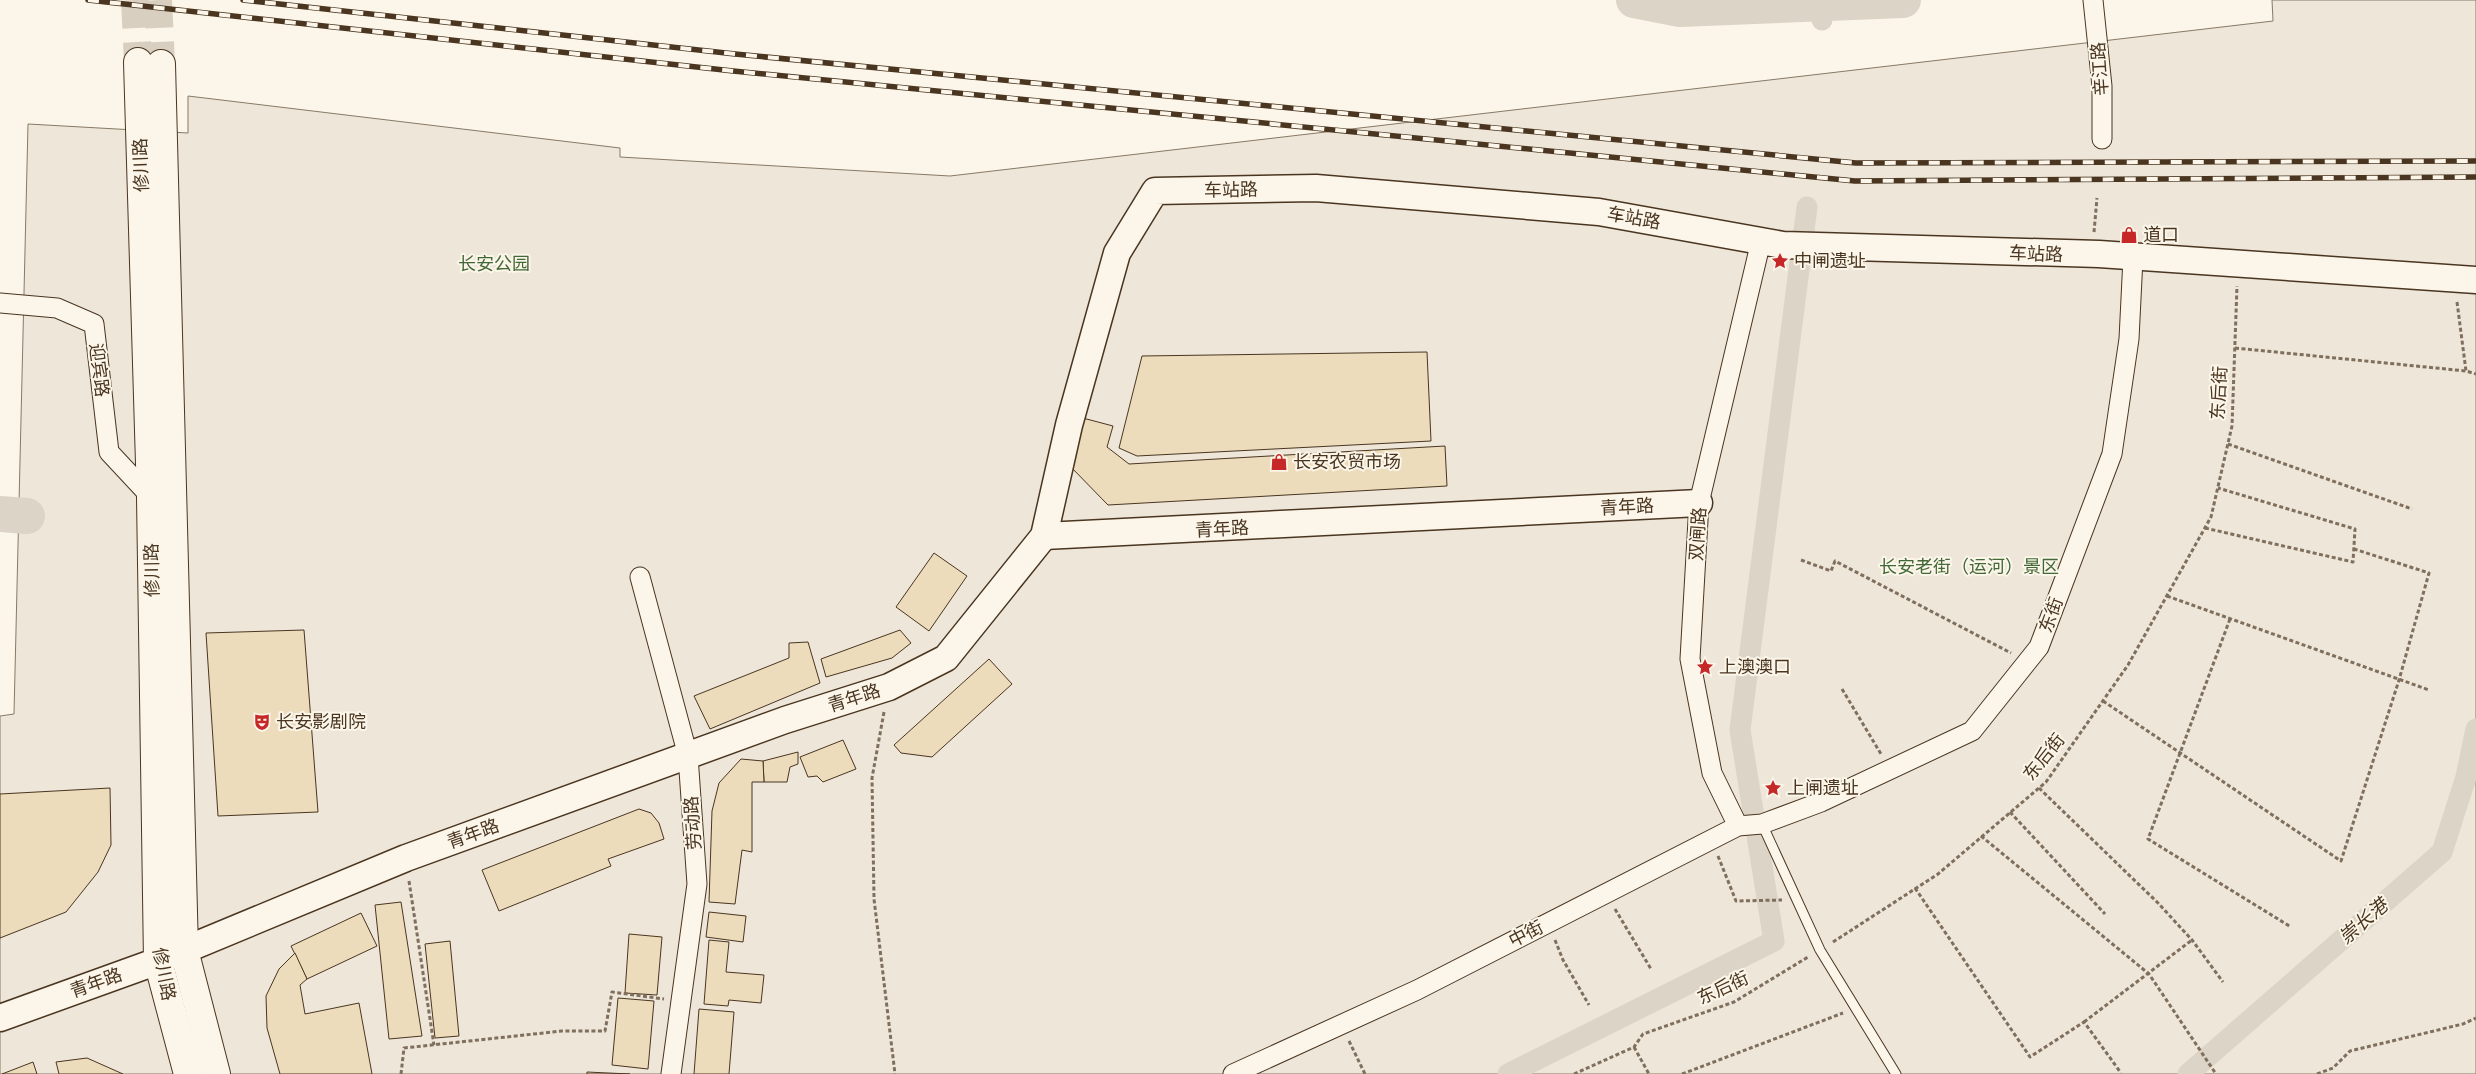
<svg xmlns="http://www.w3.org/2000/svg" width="2476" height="1074" viewBox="0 0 2476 1074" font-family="Mulish,'Noto Sans SC',sans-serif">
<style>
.green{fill:#ede6d9;stroke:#887966}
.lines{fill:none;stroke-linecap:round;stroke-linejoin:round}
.canal{stroke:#dcd4c6;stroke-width:21}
.river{stroke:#dcd4c6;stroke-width:36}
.building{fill:#ecdcbc;stroke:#4a3520}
.primary-tunnel{stroke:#d8cfc1;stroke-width:28;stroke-dasharray:28 14;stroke-linecap:butt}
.lane-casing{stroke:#4a3520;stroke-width:11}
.street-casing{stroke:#4a3520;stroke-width:21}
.secondary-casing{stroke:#4a3520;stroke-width:29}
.primary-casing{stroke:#4a3520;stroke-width:30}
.path{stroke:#7f6f5c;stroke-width:3;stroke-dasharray:4 2.5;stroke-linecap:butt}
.lane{stroke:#fbf6e9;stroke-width:9}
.street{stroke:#fbf6e9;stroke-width:19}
.secondary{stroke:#fbf6e9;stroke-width:26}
.primary{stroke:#fbf6e9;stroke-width:28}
.rail-casing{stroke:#4a3520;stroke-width:5.5}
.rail{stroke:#fbf6e9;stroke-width:4;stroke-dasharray:11;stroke-linecap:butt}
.labels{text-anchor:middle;stroke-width:4;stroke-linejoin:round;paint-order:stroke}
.street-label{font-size:18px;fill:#4a3520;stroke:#fbf6e9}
.poi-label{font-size:18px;fill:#4a3520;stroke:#fbf6e9;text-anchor:start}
.park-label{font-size:18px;fill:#436837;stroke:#fbf6e9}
.water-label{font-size:19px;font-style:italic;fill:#4a3520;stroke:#fbf6e9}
</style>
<rect width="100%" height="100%" fill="#fbf6e9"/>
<!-- green -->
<polygon class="green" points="2272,0 2476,0 2476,1074 0,1074 0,716 14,714 28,124 188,133 188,96 620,148 620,157 950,176 2273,21"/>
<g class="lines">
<!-- canal -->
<g class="canal">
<polyline points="1822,20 1822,3"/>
<polyline points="1508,1074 1774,941 1740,730 1807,207"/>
<polyline points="2188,1074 2442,852 2466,777 2476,729"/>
</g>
<!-- river -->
<g class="river">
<polyline points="1634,0 1680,9 1903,0"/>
<polyline points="0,514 27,516"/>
</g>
</g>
<!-- building -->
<g class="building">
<polygon points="1427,352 1431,441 1137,456 1119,448 1142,356"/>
<polygon points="1079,417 1113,426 1107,447 1129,464 1445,446 1447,486 1108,505 1067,463"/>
<polygon points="934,553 967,576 929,631 896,607"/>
<polygon points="304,630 318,812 218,816 206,633"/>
<polygon points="900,630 911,643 892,658 826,677 821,659"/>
<polygon points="808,642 820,683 710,729 694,696 789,658 789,643"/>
<polygon points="989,659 1012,684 932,757 901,753 894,745"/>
<polygon points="843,740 856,769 823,782 817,776 808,777 800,757"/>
<polygon points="798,752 798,764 790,767 787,782 764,782 763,761"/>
<polygon points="741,759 763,761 764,782 752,782 752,852 742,850 735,904 709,902 712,811 719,783"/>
<polygon points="110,788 111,845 98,872 66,912 0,938 0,794"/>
<polygon points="639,809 651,813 659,823 664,839 608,859 611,866 499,911 482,870"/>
<polygon points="401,902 422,1036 389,1039 375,905"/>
<polygon points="709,912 746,916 743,942 706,937"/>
<polygon points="361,913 377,946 307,979 291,946"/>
<polygon points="629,934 662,937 657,995 625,993"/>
<polygon points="709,940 729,942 726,972 764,975 761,1003 729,1000 728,1006 704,1004"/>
<polygon points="450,941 459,1036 435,1038 425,944"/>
<polygon points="295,953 307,979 300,985 305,1014 359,1003 372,1074 280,1074 267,1028 266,996 279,969"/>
<polygon points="618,998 654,1001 648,1069 612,1065"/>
<polygon points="699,1009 734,1012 729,1074 694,1074"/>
<polygon points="87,1058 123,1074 59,1074 56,1062"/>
<polygon points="33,1062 37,1074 2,1074"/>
<polygon points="587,1072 630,1074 587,1074"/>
</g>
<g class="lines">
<!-- primary-tunnel -->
<g class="primary-tunnel">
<polyline points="135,0 138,62"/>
<polyline points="158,0 161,64"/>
</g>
<!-- lane casing -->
<g class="lane-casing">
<polyline id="lane" points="1762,824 1820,950 1896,1074"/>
</g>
<!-- street casing -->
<g class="street-casing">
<g id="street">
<polyline points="2093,0 2102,86 2102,139"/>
<polyline points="0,303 57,308 94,324 109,452 151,497"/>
<polyline points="640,577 688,756 697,884 671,1074"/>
<polyline points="1738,826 1712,773 1690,659 1699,503 1761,241"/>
<polyline points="1233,1074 1417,990 1738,826 1762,824 1821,802 1972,731 2039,647 2112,454 2129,339 2133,258"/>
</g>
</g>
<!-- secondary casing -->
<g class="secondary-casing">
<g id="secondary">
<polyline points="1044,536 1699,503"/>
<polyline points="0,1018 158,961 406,858 785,720 889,687 946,658 1044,536 1069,425 1117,253 1155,191 1316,188 1599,212 1783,245 2099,254 2476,280"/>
</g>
</g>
<!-- primary casing -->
<g class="primary-casing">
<g id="primary">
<polyline points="138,62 151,497 158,961 188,1074"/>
<polyline points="161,64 184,950 216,1074"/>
</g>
</g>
<!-- path -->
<g class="path">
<polyline points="2094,232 2097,198"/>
<polyline points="2457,302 2466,371 2476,374"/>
<polyline points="2235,348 2466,371"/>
<polyline points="2228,444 2412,509"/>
<polyline points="2205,528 2353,562 2355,529 2218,488"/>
<polyline points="1801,560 1831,571 1835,561 2011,653"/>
<polyline points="2167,596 2429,690"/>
<polyline points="2230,619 2148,839 2291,927"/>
<polyline points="1842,689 1881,754"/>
<polyline points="2103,701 2341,861 2399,680 2429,573 2354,549"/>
<polyline points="884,712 872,778 874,899 895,1074"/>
<polyline points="2039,788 2158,903 2192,940 2223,982"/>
<polyline points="2010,812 2105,914"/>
<polyline points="1981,836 2149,974 2216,1074"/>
<polyline points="1718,856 1736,901 1782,900"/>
<polyline points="409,881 434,1045"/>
<polyline points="1915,888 2030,1057 2084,1022 2121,1073"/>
<polyline points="1615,909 1651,969"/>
<polyline points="1555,940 1563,960 1589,1005"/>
<polyline points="1833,942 1938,874 2046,782 2128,665 2211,517 2232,426 2237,286"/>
<polyline points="2084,1022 2192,940"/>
<polyline points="1349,1041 1365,1074"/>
<polyline points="1634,1047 1649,1074"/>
<polyline points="401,1074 404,1048 562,1031 605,1031 612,992 664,999"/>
<polyline points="1574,1074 1634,1047 1643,1034 1734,1002 1808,957"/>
<polyline points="1682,1074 1843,1013"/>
<polyline points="2317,1074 2333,1068 2350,1051 2463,1024 2476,1018"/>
</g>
<!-- lane -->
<use href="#lane" class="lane"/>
<!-- street -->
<use href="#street" class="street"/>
<!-- secondary -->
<use href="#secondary" class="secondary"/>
<!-- primary -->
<use href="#primary" class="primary"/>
<!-- rail casing -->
<g class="rail-casing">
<g id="rail">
<polyline points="88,0 733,71 1855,181 2476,177"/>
<polyline points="243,0 735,54 1856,163 2476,161"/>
</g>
</g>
<!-- rail -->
<use href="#rail" class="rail"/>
</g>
<!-- icons -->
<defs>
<g id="shop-bare" transform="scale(1.35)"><path d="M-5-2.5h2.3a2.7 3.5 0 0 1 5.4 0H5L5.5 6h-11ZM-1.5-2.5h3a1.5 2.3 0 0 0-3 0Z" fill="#c62828" stroke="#fbf6e9" stroke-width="2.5" paint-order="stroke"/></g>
<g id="sight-bare" transform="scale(1.35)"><path d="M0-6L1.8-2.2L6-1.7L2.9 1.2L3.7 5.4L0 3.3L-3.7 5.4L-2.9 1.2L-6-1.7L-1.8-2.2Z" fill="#c62828" stroke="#fbf6e9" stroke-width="2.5" paint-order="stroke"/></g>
<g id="theatre-bare" transform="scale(1.35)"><path d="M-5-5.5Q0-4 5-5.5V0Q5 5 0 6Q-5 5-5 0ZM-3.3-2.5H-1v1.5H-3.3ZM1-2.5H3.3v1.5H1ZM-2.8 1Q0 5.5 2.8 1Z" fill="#c62828" stroke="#fbf6e9" stroke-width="2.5" paint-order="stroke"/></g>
</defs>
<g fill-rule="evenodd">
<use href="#shop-bare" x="2129" y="235"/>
<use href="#sight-bare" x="1780" y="261"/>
<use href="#shop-bare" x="1279" y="462"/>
<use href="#sight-bare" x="1705" y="667"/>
<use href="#theatre-bare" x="262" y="722"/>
<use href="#sight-bare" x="1773" y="788"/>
</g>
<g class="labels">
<!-- street labels -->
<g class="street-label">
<text transform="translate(2100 69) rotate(-94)" y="6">辛江路</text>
<text transform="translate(141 165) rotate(-92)" y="6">修川路</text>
<text transform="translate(1231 190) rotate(-1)" y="6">车站路</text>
<text transform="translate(1634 218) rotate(10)" y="6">车站路</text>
<text transform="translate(2036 254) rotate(2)" y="6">车站路</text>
<text transform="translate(99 370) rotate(83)" y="6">迎宾路</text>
<text transform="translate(2219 393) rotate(-87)" y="6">东后街</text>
<text transform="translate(1627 507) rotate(-3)" y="6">青年路</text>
<text transform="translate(1222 529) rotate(-3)" y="6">青年路</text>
<text transform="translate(1698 534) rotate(-86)" y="6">双闸路</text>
<text transform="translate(152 570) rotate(-91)" y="6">修川路</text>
<text transform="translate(2051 615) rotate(-70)" y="6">东街</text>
<text transform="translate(854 698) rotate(-18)" y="6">青年路</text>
<text transform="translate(2044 757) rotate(-51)" y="6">东后街</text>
<text transform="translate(693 823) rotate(-94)" y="6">劳动路</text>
<text transform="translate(473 834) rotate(-20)" y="6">青年路</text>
<text transform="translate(1526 934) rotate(-27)" y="6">中街</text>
<text transform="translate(164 974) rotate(79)" y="6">修川路</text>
<text transform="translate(96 983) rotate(-20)" y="6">青年路</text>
<text transform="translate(1723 988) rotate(-25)" y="6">东后街</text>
</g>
<!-- poi labels -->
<g class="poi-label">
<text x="2143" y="241">道口</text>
<text x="1794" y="267">中闸遗址</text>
<text x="1293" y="468">长安农贸市场</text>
<text x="1719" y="673">上澳澳口</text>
<text x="276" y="728">长安影剧院</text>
<text x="1787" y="794">上闸遗址</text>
</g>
<!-- park labels -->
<g class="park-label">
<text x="494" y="270">长安公园</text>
<text x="1969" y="573">长安老街（运河）景区</text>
</g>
<!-- water labels -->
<g class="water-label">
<text transform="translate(2363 921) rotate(-41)" y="7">崇长港</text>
</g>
</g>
</svg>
